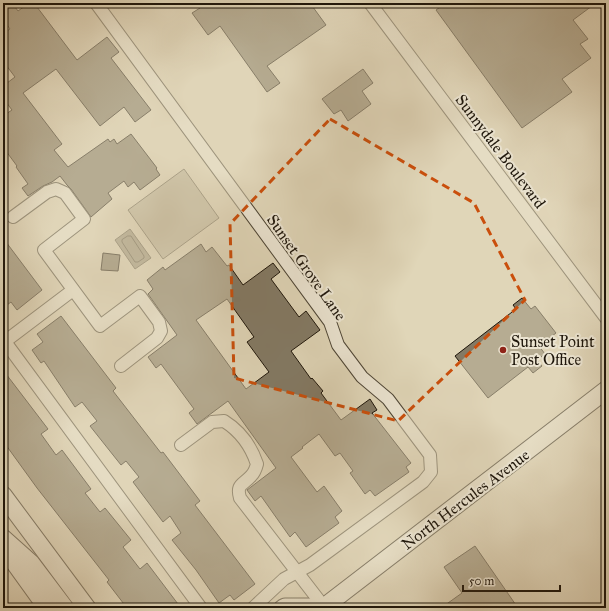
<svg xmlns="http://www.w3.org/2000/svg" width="609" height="611" viewBox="0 0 609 611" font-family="'IM FELL Great Primer',serif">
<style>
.green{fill:#bfb59b;stroke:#6e6653}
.water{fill:#9e957d;stroke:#6b624f}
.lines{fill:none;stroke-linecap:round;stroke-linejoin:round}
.shore{stroke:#5e5644;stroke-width:1}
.building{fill:#837a65;stroke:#1e160b;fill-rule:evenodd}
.street-casing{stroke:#4e4636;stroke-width:14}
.secondary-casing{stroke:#1e160b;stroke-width:19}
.street{stroke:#ebe4d1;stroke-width:12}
.secondary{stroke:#ebe4d1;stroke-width:17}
.marked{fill:none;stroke:#ca4f0c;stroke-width:3;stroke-dasharray:8 5;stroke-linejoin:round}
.poi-dot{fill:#8f2418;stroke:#ebe4d1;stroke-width:1.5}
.labels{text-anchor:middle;stroke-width:4;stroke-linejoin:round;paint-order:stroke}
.street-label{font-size:16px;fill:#1e160b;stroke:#ebe4d1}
.poi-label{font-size:16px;fill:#1e160b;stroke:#ebe4d1;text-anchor:start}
</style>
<rect width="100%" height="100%" fill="#e0d6b8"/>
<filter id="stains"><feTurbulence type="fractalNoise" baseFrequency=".005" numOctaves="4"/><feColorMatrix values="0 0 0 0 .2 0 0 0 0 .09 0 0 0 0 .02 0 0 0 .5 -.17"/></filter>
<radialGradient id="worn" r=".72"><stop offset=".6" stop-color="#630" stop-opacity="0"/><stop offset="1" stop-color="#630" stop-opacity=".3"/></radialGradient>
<!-- green -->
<polygon class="green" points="184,169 219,218 163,259 128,210"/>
<!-- water -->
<polygon class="water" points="130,229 151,258 135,269 115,240"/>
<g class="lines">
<!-- shore -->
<polygon class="shore" points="128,236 131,236 144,256 144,258 138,262 135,262 122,242 122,240"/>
</g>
<!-- building -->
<g class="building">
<polygon points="9,3 12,3 18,11 29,3 34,3 77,60 107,37 119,52 111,58 151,110 135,122 124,107 100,126 56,69 23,93 62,144 54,150 68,167 108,139 110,142 114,139 117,144 131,134 157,168 156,169 160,175 140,190 134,182 128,187 124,181 108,193 112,199 91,217 71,189 67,185 60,176 52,182 43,186 28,196 22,188 28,184 16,167 17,166 3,147 3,116 12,110 3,98 3,86 15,77 3,61 3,34 10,29 3,19 3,7"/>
<polygon points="197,3 310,3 326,25 267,66 280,83 267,92 220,26 208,35 192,13 200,8"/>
<polygon points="446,3 596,3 573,20 588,39 580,44 591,58 562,79 572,92 522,128 436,10"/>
<polygon points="363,69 373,83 362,91 371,104 348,121 341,110 334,114 322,99"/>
<polygon points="3,238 42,290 17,310 11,302 3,308"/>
<path d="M201,244l5,8 6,-5 15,19 2,-1 14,20 30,-22 7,9 -9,7 28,38 7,-6 14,19 -29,21 20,28 1,-1 11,13 -2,2 20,27 29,-21 7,11 -5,3 39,50 -5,4 3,5 -34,24 -5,-6 -5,4 -15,-21 3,-2 -13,-18 -5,3 -16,-22 -17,13 1,1 -12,9 26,35 7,-6 18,25 -7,6 4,6 -33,24 -11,-15 -5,5 -29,-41 -6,5 -8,-11 29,-22 -48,-67 -31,23 -8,-11 5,-4 -33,-45 -5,4 -8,-11 29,-22 -29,-41 5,-5 -6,-9 16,-13 2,3zM227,299l27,38 -7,5 22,30 -23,17 -50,-69z"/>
<polygon points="103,253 120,255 118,271 101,270"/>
<polygon points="522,298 531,309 535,306 556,333 539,346 545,354 537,360 542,366 533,373 528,367 488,398 455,356 516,309 513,305"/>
<polygon points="61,316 116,388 113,391 161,453 163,452 200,501 195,505 255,584 234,600 230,595 219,603 196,570 172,540 181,533 170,516 163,522 133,482 139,477 126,461 121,465 90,426 97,421 82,402 75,407 44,361 41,363 32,350 43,342 37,334"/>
<polygon points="3,370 48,429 41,434 56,455 62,450 91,489 85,493 100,512 105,508 131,540 123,547 140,569 147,563 181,608 127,608 107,582 109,580 37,488 3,441"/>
<polygon points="475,546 518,608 441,608 462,593 444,567"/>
</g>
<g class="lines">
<!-- street casing -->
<g class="street-casing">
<g id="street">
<polyline points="96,3 330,322 338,345 362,377 388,399 430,455 431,472 423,482 310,565 284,579 253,608"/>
<polyline points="370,3 606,318"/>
<polyline points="13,217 47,192 56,189 65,193 84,219 44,250 100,326 140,296 159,322 161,331 157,338 121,366"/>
<polyline points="3,339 201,608"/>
<polyline points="3,343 73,290"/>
<path d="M181,445l31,-23 12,-1c16,10 27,25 33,43 -1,4 -3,9 -6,12 -8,9 -15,8 -11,22l84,109"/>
</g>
</g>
<!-- secondary casing -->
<g class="secondary-casing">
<g id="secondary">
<polyline points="3,495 87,608"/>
<polyline points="3,538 31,563 65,608"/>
<polyline points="3,547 47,608"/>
<polyline points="283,608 285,607 324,607"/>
<polyline points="321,608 324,607 606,390"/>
</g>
</g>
<!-- street -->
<use href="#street" class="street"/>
<!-- secondary -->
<use href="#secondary" class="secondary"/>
</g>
<!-- marked area -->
<path d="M0 0H609V611H0ZM330,119l144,84 51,97 -127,121 -164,-43 -4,-154z" fill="#e0d6b8" fill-opacity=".55" fill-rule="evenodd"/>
<path class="marked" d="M330,119l144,84 51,97 -127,121 -164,-43 -4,-154z"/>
<!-- markers -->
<circle class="poi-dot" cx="503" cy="350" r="4"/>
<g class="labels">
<!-- street labels -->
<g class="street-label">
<text transform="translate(501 151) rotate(53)" y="6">Sunnydale Boulevard</text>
<text transform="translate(307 267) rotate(55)" y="6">Sunset Grove Lane</text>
<text transform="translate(465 499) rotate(-37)" y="6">North Hercules Avenue</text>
</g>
<!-- poi labels -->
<g class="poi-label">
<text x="511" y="347">Sunset Point<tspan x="511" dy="18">Post Office</tspan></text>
</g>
</g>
<!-- margin -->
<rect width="609" height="611" fill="none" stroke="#e0d6b8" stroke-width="16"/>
<rect x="4" y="4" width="601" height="603" fill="none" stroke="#1e160b" stroke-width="2"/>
<rect x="8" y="8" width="593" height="595" fill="none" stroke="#1e160b"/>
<!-- scale -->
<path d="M463 585v6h97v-6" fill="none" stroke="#1e160b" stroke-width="2"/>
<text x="469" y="585" font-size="12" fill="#1e160b" stroke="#ebe4d1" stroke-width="3" paint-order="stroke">50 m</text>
<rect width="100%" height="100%" filter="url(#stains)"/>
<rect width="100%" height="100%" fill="url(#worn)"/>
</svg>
